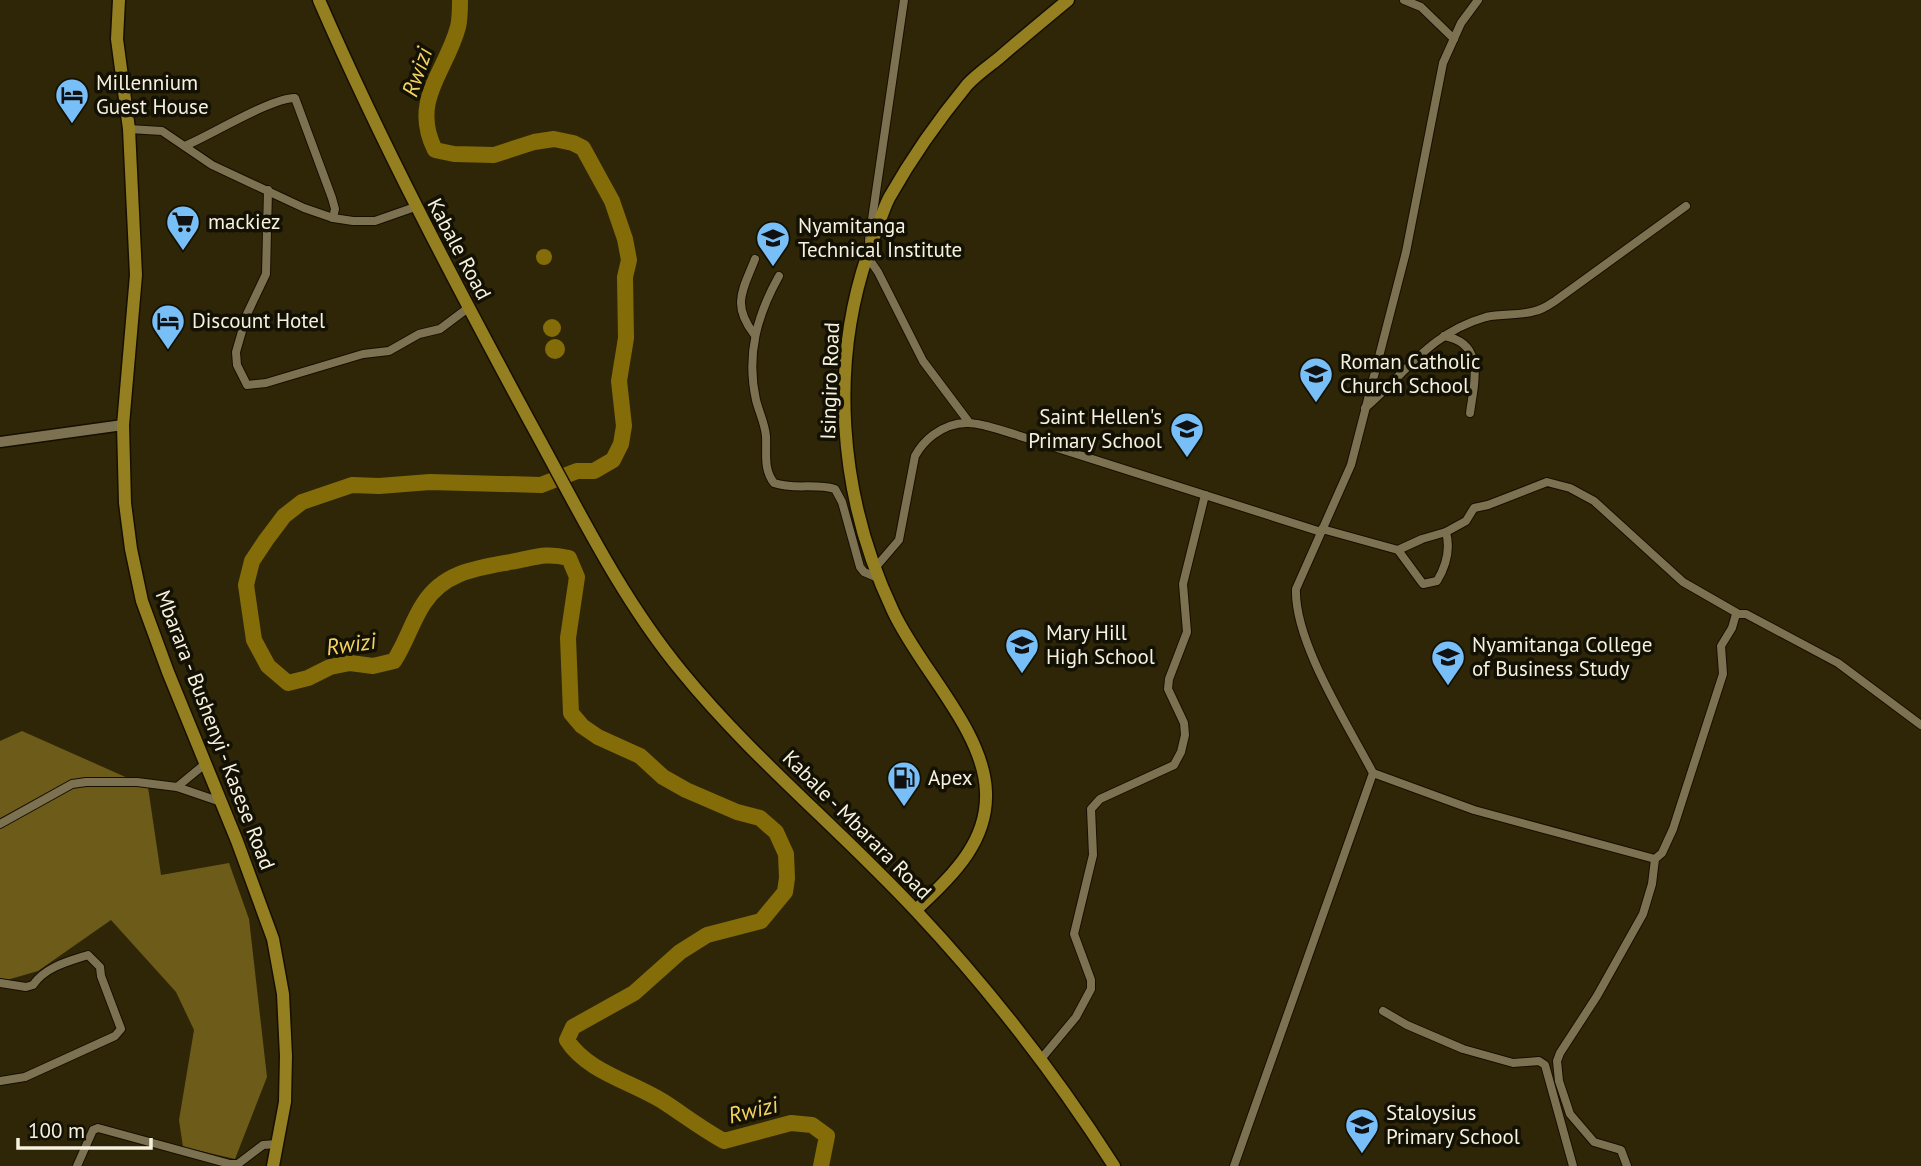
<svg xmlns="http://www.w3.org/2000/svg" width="1921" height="1166" viewBox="0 0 1921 1166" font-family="'PT Sans',sans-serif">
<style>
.forest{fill:#6d5b19}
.water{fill:#846c09}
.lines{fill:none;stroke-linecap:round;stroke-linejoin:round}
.river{stroke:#846c09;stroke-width:16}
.street-casing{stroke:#160f00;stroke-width:10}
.secondary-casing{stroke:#160f00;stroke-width:13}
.primary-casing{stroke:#160f00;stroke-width:15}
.street{stroke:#7c7252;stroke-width:8}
.secondary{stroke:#7c7252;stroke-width:10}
.primary{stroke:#947f21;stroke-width:12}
.labels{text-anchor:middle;stroke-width:7;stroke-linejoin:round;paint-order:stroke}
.poi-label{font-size:21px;fill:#f7f2e0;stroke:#131004;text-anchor:start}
.street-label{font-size:21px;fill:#f7f2e0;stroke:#131004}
.water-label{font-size:23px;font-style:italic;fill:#f3d260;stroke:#131004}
</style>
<rect width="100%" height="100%" fill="#2f2607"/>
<!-- forest -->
<polygon class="forest" points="22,731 148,787 161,875 229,863 249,919 267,1077 235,1159 183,1147 179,1120 194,1030 176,992 111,920 38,971 0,982 0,741"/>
<!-- water -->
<g class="water">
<circle cx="544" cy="257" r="8"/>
<circle cx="552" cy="328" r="9"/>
<circle cx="555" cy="349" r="10"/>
</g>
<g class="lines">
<!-- river -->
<path class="river" d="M460,0c0,9 0,19 -2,27 -12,45 -48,73 -23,123l19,4 40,1 40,-13 20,-3 19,4 10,5 29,53 13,38 4,21 -4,17 1,61 -7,43 5,45 -3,18 -8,16 -19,11h-17l-36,14 -111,-3 -51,4 -27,-1 -50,17 -18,14 -18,24 -14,21 -6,24 8,55 14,26 20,17 20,-5 22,-11 20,-4 23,3 21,-5c12,-18 18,-40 30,-58 20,-31 53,-35 86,-41 25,-4 33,-10 59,-4l8,19 -9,61 3,75 11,13 16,11 42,19 23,21 23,13 51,22 23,6 16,14 10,22 1,24 -2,14 -24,29 -54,14 -27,17 -46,41 -61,34 -6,13c20,32 66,42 97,62 20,13 38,27 60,39l67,-18 21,2 15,11 -6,30"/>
<!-- street casing -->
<g class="street-casing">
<g id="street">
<polyline points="1404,0 1421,7 1454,39"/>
<polyline points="129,129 162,131 212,165 304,208 333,218 353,221 375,221 415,207"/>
<path d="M185,146c24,-10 88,-49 110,-48l37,100 3,11 -2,9"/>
<polyline points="268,190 266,274 247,314 236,352 237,365 247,385 266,383 363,354 389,351 419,334 440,329 468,308"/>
<polyline points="869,240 904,0"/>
<polyline points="867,256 878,272 923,361 968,421"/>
<path d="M779,276c-22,39 -33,79 -23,124 3,12 9,24 10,36 1,17 -3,33 8,47 19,7 41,0 61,6l7,13 18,65 4,5 14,6"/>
<path d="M754,334c-23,-30 -11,-44 1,-75"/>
<path d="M1444,336c42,7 30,47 26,77"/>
<path d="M1365,408c42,-36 65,-75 121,-91 16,-4 34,-1 49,-6 7,-1 14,-6 20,-10l131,-95"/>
<path d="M1322,529l76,21 25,34 14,-3c9,-15 14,-31 9,-49l20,-11 8,-13 14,-3 59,-23 23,6 24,13 89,81 54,31"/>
<polyline points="1398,550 1422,539 1446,532"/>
<path d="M875,568l24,-28 16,-84c5,-9 10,-15 18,-21 29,-22 53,-9 84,0l304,97"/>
<polyline points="1373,773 1474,810 1655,859"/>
<polyline points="177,787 205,764"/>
<polyline points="0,824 72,784 86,782 137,782 177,787 221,802"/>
<path d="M0,983l26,4 7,-2c12,-18 36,-24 55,-30l12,12 1,9 20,53 -6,7 -90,41 -25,4"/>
<polyline points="1383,1011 1407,1025 1463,1049 1513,1063 1539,1061 1545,1065 1573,1166"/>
<polyline points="1041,1059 1076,1017 1091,989 1091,980 1074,934 1093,855 1091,809 1100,799 1174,765 1181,752 1185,735 1184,723 1168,689 1169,679 1187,632 1183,584 1205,495"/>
<polyline points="77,1166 93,1130 98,1128 230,1164 238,1164 263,1145 277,1144"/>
<path d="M1234,1166l139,-393c-25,-48 -79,-131 -77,-184l55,-124 55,-213 37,-189 18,-40 17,-23"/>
<polyline points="1627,1166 1621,1150 1594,1142 1570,1114 1559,1081 1557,1061 1560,1053 1597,996 1643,914 1652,884 1655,859 1662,853 1673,829 1723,674 1721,646 1732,628 1736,614 1746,614 1838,663 1921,725"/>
</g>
</g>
<!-- secondary casing -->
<g class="secondary-casing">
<polyline id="secondary" points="0,442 123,425"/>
</g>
<!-- primary casing -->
<g class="primary-casing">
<g id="primary">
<polyline points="119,0 117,39 129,129 136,275 123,425 125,503 131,549 142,601 168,672 237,841 273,939 283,994 286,1056 285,1102 273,1166"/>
<path d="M319,0c63,145 136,283 211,422 47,85 90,175 152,250 71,87 159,158 235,240 73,78 139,163 197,254"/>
<path d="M916,910c34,-33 72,-66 70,-118 -2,-62 -67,-124 -93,-181 -55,-116 -66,-253 -19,-374 5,-13 9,-27 15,-39 22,-39 50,-79 78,-113 9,-10 22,-19 32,-27 23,-20 46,-39 69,-58"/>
</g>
</g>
<!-- street -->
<use href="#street" class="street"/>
<!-- secondary -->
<use href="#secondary" class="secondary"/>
<!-- primary -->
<use href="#primary" class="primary"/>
</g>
<!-- icons -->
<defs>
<g id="hotel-pin" transform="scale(1.75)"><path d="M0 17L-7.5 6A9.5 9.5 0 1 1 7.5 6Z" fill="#78bff7" stroke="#131004"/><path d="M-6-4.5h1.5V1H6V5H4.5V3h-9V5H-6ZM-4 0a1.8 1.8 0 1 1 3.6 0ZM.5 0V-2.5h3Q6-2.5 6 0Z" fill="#111"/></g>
<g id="supermarket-pin" transform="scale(1.75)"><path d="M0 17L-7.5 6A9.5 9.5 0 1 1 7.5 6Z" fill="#78bff7" stroke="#131004"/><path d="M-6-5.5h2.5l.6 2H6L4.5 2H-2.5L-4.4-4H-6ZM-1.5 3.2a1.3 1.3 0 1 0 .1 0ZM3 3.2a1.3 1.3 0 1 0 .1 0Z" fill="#111"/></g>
<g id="school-pin" transform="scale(1.75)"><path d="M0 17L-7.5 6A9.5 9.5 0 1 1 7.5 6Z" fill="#78bff7" stroke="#131004"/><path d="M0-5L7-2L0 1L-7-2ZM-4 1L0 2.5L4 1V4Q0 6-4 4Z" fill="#111"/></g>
<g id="fuel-pin" transform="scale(1.75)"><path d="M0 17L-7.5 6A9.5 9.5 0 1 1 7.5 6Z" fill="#78bff7" stroke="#131004"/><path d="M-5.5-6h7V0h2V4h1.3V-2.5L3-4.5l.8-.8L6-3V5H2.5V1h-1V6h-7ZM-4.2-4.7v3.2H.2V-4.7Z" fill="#111"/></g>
</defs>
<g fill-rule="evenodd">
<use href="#hotel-pin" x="72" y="95"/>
<use href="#supermarket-pin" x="183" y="222"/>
<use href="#school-pin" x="773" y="238"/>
<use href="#hotel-pin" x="168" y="321"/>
<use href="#school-pin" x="1316" y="374"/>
<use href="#school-pin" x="1187" y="429"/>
<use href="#school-pin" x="1022" y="645"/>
<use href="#school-pin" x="1448" y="657"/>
<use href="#fuel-pin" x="904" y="778"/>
<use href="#school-pin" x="1362" y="1125"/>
</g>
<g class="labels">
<!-- poi labels -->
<g class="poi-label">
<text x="96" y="90">Millennium<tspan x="96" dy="24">Guest House</tspan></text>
<text x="208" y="229">mackiez</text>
<text x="798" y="233">Nyamitanga<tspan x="798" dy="24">Technical Institute</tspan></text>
<text x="192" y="328">Discount Hotel</text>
<text x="1340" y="369">Roman Catholic<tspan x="1340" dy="24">Church School</tspan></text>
<text x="1162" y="424" text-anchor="end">Saint Hellen's<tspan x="1162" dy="24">Primary School</tspan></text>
<text x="1046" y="640">Mary Hill<tspan x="1046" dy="24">High School</tspan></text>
<text x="1472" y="652">Nyamitanga College<tspan x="1472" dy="24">of Business Study</tspan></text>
<text x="928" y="785">Apex</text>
<text x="1386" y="1120">Staloysius<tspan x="1386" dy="24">Primary School</tspan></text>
</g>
<!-- street labels -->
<g class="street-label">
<text transform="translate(459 249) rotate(62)" y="7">Kabale Road</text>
<text transform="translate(830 381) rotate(-88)" y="7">Isingiro Road</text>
<text transform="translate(215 730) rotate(69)" y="7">Mbarara - Bushenyi - Kasese Road</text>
<text transform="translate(857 825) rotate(45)" y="7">Kabale - Mbarara Road</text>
</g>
<!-- water labels -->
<g class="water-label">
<text transform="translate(417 72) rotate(-71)" y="8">Rwizi</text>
<text transform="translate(351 644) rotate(-8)" y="8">Rwizi</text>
<text transform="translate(753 1110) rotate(-14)" y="8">Rwizi</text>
</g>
</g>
<!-- scale -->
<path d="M18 1138v10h133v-10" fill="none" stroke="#f7f2e0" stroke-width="3.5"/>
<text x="28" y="1138" font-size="21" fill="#f7f2e0" stroke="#131004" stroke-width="5" paint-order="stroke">100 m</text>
</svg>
